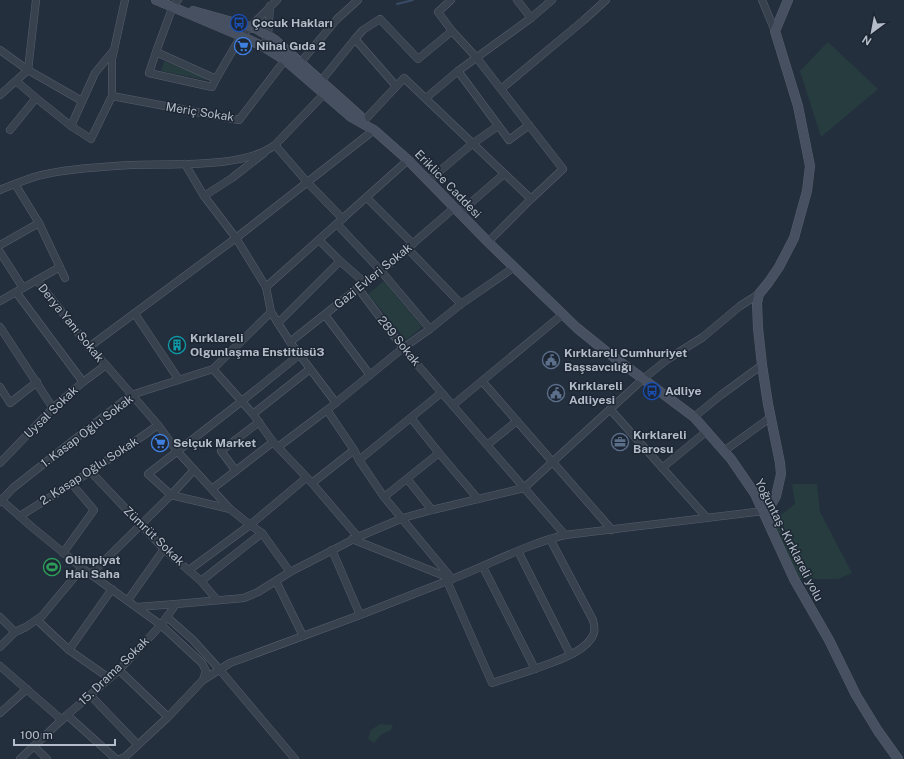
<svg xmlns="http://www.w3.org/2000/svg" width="904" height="759" viewBox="0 0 904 759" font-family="'Public Sans',sans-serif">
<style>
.green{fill:#263c3f}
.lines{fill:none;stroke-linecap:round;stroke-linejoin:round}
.stream{stroke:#394c67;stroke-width:2}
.street-casing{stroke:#565f6c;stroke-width:8}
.secondary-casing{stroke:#565f6c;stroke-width:10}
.street{stroke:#38414e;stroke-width:7}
.secondary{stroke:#465061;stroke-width:9}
.labels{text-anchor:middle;stroke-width:3;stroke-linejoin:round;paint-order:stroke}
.poi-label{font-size:12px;font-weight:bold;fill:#b4bcc9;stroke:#1d2633;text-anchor:start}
.street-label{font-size:12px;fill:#b4bcc9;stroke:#1d2633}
</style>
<rect width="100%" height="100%" fill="#242f3e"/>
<!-- green -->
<g class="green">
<polygon points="828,42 878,89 821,137 800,71"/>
<polygon points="164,61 207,78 206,80 161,71"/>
<polygon points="384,281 422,327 406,340 368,294"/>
<polygon points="792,484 817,484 820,512 852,573 838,579 799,579 773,521 795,504"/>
<polygon points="380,724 393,725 391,730 382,734 374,743 368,739 371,730"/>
</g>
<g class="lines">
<!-- stream -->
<polyline class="stream" points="397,4 413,0"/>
<!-- street casing -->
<g class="street-casing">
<g id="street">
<polyline points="178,0 173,6 156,52 216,79 241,36 277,0"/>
<polyline points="451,0 438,12 452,31 476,57 563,169 531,199"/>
<polyline points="517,0 531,18"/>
<polyline points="762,0 775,31"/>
<polyline points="355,39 396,86"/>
<polyline points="264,47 268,35 270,6"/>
<polyline points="0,50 28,70 82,101"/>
<polyline points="156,52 149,73 212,87 216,79"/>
<polyline points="301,62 337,19 358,0"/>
<polyline points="458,71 509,140 529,125"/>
<polyline points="16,81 36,98"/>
<polyline points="321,81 355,39 363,30 380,19 418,59 452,31"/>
<polyline points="501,89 584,20 606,0"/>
<polyline points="0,95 28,70 36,0"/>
<polyline points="112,96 239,120 288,56"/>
<polyline points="426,98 458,71 531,18 552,0"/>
<polyline points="362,123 404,78 531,199 488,242"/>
<polyline points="71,126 95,73 114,50"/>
<polyline points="10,130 36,98 71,126 91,139 112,96 112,59 125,0"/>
<polyline points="275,145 307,182 343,219"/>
<polyline points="185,164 204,196 236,238 266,287 271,312 290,342 336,403"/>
<polyline points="429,180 472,144 498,126"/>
<polyline points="15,184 39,223 65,278"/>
<path d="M0,190c11,-5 23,-9 34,-13 28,-8 68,-10 97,-12 40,-2 112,4 144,-20l49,-51"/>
<polyline points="204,196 232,178 264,153"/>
<polyline points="367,198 413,244"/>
<polyline points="459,213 504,174"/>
<polyline points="337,224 381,271 430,329"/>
<polyline points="319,240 340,261 365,283"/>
<polyline points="0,245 39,223"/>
<polyline points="407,248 461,304"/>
<polyline points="0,252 23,288"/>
<polyline points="37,280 89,347 106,365 158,425 177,451 230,509 250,525 262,533 290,572"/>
<polyline points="266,287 408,160"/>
<polyline points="358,288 403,348 565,535"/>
<polyline points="16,292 83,382"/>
<polyline points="0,301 60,267"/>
<polyline points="135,314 179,380"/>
<polyline points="325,315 370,375"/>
<polyline points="278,323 340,261"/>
<polyline points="0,327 53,408"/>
<polyline points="290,342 358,288 381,271 454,208"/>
<polyline points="89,347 236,238 374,130"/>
<polyline points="213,369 253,414 273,442 312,483 358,537"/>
<polyline points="482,381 612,530"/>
<polyline points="0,387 10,403 37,382"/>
<polyline points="453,405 563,314"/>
<polyline points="610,409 707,518"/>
<polyline points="327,410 354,450 359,460 384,497 452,579 360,615 332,550"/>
<polyline points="253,414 310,369"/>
<polyline points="694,417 721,395 762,365"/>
<polyline points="487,445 517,421"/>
<polyline points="278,447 327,410 403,348 430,329 461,304 513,268"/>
<polyline points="724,451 771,417"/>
<polyline points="439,453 478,499"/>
<polyline points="359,460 441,393"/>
<polyline points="0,463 53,408 83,382 106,365"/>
<polyline points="662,468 707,431"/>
<polyline points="236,471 221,451 259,422"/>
<polyline points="91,472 164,549 201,581 217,600"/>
<polyline points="408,480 432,510"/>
<polyline points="312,483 354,450"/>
<polyline points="212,489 273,442"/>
<polyline points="384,497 439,453 411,418"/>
<polyline points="0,499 32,527 82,568 161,625 202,663 206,671 203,680 168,717"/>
<polyline points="0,502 13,488 131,395 213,369 271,312"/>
<polyline points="230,509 171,495 148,474 242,401 299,355"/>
<path d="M20,516c47,-29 93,-58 138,-91"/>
<path d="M352,539l100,40c37,-14 74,-35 113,-44l199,-24"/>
<polyline points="518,551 570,654"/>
<polyline points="63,553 94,510 72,484"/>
<path d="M483,567l52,102c18,-7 53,-17 59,-36 1,-4 0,-9 -1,-13l-43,-81"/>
<polyline points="189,570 250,525 306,478"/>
<polyline points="91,574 171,495 194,470"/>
<polyline points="201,581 262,533"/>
<polyline points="276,581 303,636"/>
<polyline points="447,581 492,683 535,669"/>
<polyline points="128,600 164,549"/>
<polyline points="137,607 176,604"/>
<polyline points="0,617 15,632"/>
<polyline points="167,617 193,640 220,670 295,759"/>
<polyline points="37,620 69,650 109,678"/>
<polyline points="0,647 15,632 26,627 42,616 82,568"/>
<polyline points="69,650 112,589"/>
<polyline points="0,666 62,720"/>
<polyline points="119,670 168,717 125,757 120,759"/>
<polyline points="203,680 230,663 360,615"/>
<polyline points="90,695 138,745"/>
<polyline points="0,713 27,689"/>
<polyline points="67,715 116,759"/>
<polyline points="34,746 47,759"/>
<polyline points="20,759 67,715 119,670 161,625 176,604 244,598 258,592 290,572 358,537 403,518 432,510 524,488 643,379 668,359 703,337 740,306 759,294"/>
</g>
</g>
<!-- secondary casing -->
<g class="secondary-casing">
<g id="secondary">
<polyline points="156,0 241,36 264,47 285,60 351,117 374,130 408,160 488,242 577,328 603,349 694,417 731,459 755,494 794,579 829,640 856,695 878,731 898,759"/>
<polyline points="193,11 257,29 275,40 360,116 362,123"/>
<polyline points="764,511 772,503 776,496 781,474 780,463 768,404 762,365 758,328 757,303 759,294 768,283 779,267 794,238 807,191 810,166 798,106 775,31 788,0"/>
</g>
</g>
<!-- street -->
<use href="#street" class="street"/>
<!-- secondary -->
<use href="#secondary" class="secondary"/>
</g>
<!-- icons -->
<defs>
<g id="bus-ring" transform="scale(0.9)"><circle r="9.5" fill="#1d2633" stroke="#1a4fb4" stroke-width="1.5"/><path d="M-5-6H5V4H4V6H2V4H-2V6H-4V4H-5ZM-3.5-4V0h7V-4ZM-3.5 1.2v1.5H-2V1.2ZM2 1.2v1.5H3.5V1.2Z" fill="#1a4fb4"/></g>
<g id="supermarket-ring" transform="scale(0.9)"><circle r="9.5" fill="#1d2633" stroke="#3f7fe0" stroke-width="1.5"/><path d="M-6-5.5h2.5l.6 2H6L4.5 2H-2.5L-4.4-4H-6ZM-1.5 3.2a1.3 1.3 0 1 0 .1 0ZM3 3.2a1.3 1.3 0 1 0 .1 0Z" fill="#3f7fe0"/></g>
<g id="building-ring" transform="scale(0.9)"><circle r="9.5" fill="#1d2633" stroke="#0f9aa8" stroke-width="1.5"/><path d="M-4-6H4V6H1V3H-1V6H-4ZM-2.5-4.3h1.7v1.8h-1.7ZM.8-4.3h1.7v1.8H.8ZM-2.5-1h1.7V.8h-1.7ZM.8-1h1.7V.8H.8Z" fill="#0f9aa8"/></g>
<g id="civic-ring" transform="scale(0.9)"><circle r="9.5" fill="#1d2633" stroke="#5c6f8a" stroke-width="1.5"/><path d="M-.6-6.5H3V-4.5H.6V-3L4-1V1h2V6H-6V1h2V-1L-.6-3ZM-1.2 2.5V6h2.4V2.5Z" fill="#5c6f8a"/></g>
<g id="office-ring" transform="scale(0.9)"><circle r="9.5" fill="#1d2633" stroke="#5c6f8a" stroke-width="1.5"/><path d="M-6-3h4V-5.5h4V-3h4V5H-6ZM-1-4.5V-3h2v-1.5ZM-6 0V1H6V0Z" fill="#5c6f8a"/></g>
<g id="stadium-ring" transform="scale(0.9)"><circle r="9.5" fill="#1d2633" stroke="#2e9e5b" stroke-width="1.5"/><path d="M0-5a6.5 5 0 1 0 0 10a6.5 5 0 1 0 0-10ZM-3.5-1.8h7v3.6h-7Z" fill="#2e9e5b"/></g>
</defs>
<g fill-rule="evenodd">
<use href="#bus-ring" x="239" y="23"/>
<use href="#supermarket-ring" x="243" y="46"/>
<use href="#building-ring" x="177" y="345"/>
<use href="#civic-ring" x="551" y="360"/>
<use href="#bus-ring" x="652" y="391"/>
<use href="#civic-ring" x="556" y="393"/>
<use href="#office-ring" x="620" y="442"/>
<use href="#supermarket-ring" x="160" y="443"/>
<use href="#stadium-ring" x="52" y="567"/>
</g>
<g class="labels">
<!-- poi labels -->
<g class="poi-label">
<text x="252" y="27">Çocuk Hakları</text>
<text x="256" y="50">Nihal Gıda 2</text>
<text x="190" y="342">Kırklareli<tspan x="190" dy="14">Olgunlaşma Enstitüsü3</tspan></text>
<text x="564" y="357">Kırklareli Cumhuriyet<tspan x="564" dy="14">Başsavcılığı</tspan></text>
<text x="569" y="390">Kırklareli<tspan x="569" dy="14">Adliyesi</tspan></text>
<text x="665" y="395">Adliye</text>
<text x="633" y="439">Kırklareli<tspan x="633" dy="14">Barosu</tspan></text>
<text x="173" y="447">Selçuk Market</text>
<text x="65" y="564">Olimpiyat<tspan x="65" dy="14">Halı Saha</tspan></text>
</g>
<!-- street labels -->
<g class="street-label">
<text transform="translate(200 112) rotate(9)" y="4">Meriç Sokak</text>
<text transform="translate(448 184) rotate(46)" y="4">Eriklice Caddesi</text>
<text transform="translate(373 276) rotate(-39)" y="4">Gazi Evleri Sokak</text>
<text transform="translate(71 323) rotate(51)" y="4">Derya Yanı Sokak</text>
<text transform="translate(399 341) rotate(51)" y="4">289 Sokak</text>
<text transform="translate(51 412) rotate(-44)" y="4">Uysal Sokak</text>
<text transform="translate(87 431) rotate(-37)" y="4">1. Kasap Oğlu Sokak</text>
<text transform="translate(89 471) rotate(-33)" y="4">2. Kasap Oğlu Sokak</text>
<text transform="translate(154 536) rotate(44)" y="4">Zümrüt Sokak</text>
<text transform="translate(789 540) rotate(63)" y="4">Yoğuntaş - Kırklareli yolu</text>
<text transform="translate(114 671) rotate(-44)" y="4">15. Drama Sokak</text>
</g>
</g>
<!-- north arrow -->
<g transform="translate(872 32) rotate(212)" stroke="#1d2633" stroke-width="3" paint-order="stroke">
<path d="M0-3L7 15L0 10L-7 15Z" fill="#b4bcc9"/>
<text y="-6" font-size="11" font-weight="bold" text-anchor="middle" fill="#b4bcc9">N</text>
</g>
<!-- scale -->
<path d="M14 739v6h101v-6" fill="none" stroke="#b4bcc9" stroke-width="2"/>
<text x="20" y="739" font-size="12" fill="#b4bcc9" stroke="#1d2633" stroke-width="3" paint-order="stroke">100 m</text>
</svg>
